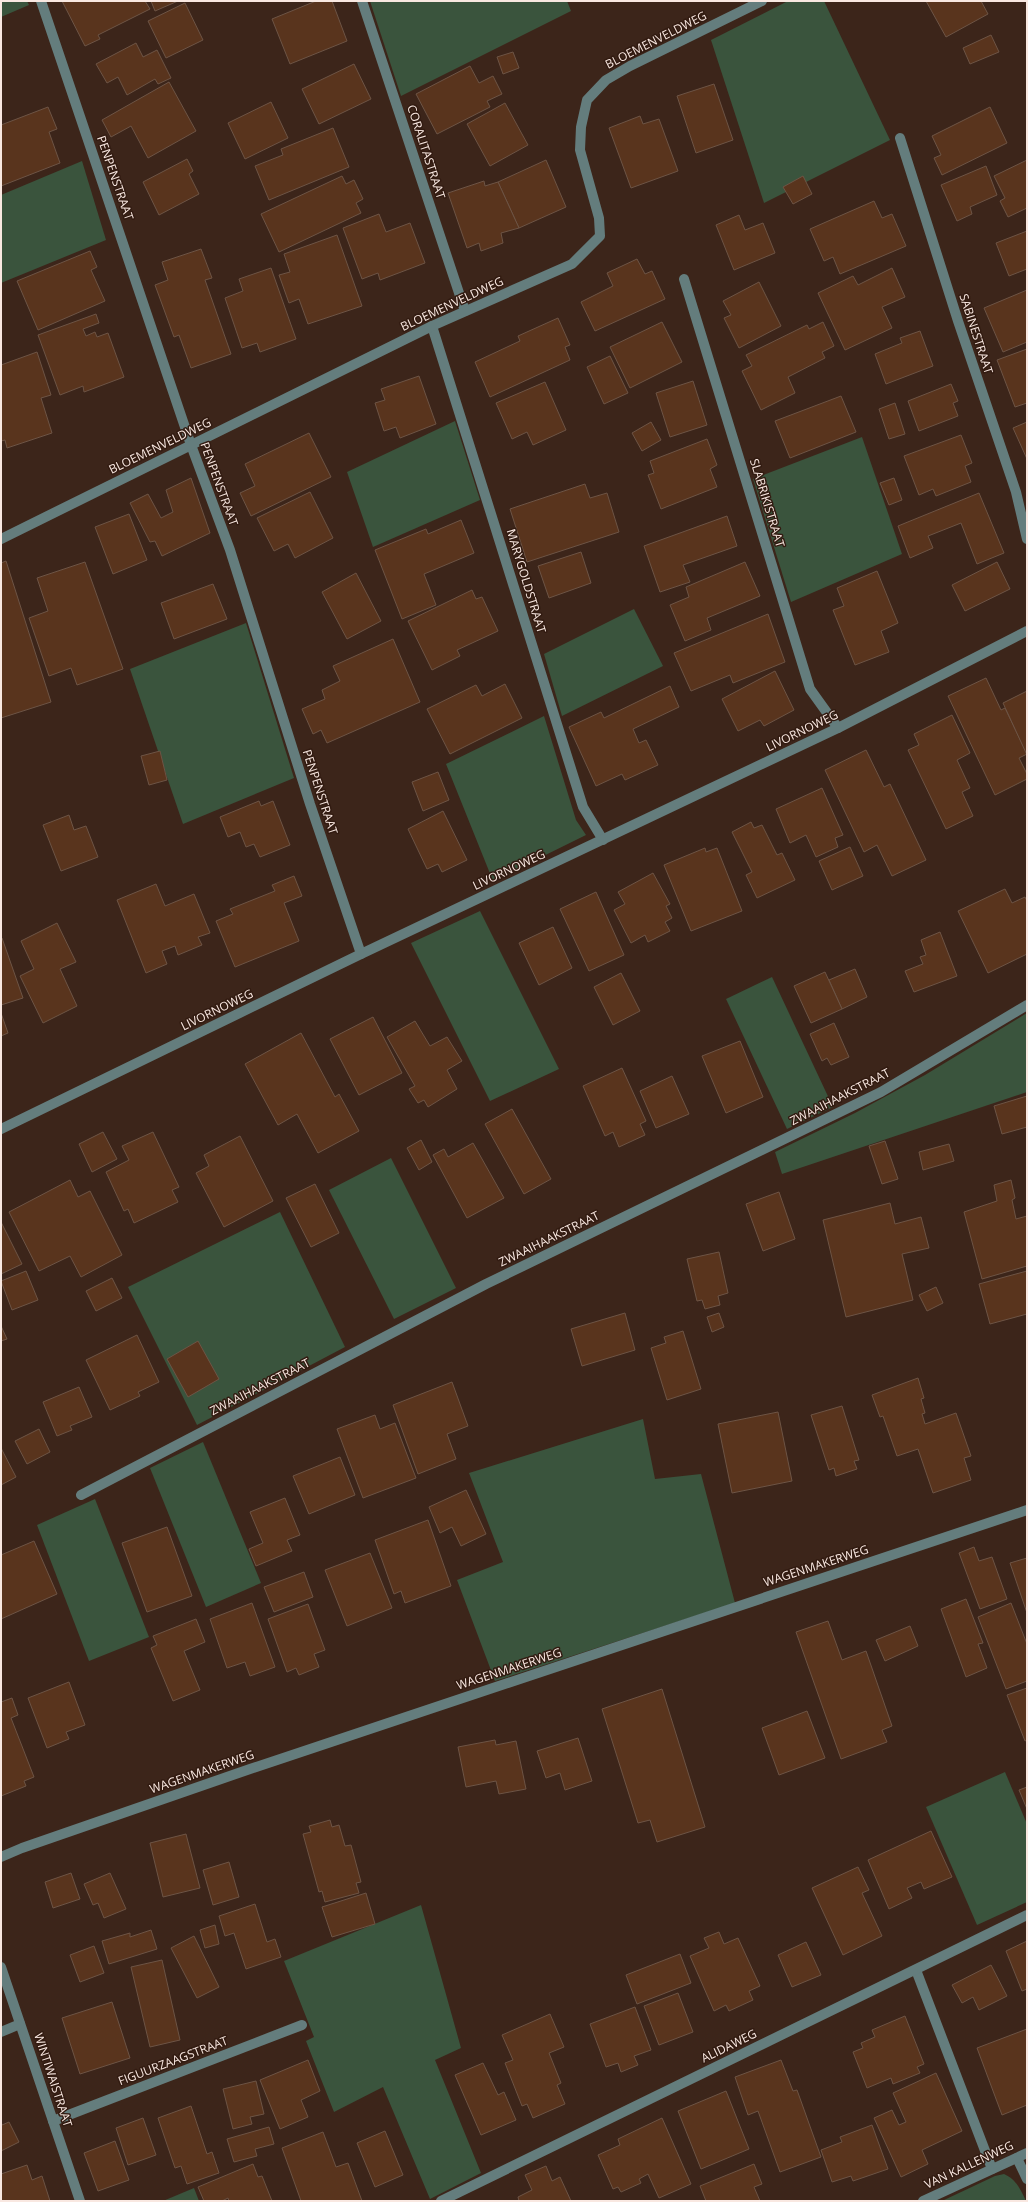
<svg xmlns="http://www.w3.org/2000/svg" width="1028" height="2202" viewBox="0 0 1028 2202" font-family="'Open Sans',sans-serif">
<style>
.green{fill:#3a543d}
.building{fill:#59341d;stroke:#6d5445}
.lines{fill:none;stroke-linecap:round;stroke-linejoin:round}
.minor{stroke:#647d7d;stroke-width:10}
.labels{text-anchor:middle;stroke-width:3;stroke-linejoin:round;paint-order:stroke}
.street-label{font-size:12px;fill:#f9e8e1;stroke:#321b11}
</style>
<rect width="100%" height="100%" fill="#3c251a"/>
<!-- green -->
<g class="green">
<polygon points="1,1 27,1 29,5 1,17"/>
<polygon points="370,1 567,1 571,11 401,96"/>
<polygon points="788,1 824,1 890,140 764,203 711,40"/>
<polygon points="82,161 106,240 1,283 1,195"/>
<polygon points="455,421 480,500 373,547 347,472"/>
<polygon points="862,437 902,554 791,602 753,479"/>
<polygon points="634,609 663,666 562,716 544,654"/>
<polygon points="246,623 294,778 183,824 130,669"/>
<polygon points="544,716 576,820 586,835 493,881 446,764"/>
<polygon points="480,911 559,1069 490,1101 411,943"/>
<polygon points="772,977 833,1107 787,1129 726,999"/>
<polygon points="1027,1013 1027,1092 782,1174 775,1152 855,1113 925,1075"/>
<polygon points="391,1158 456,1288 394,1319 329,1190"/>
<polygon points="280,1212 345,1347 197,1425 128,1287"/>
<polygon points="643,1419 655,1479 701,1474 735,1603 495,1681 457,1580 503,1562 469,1473"/>
<polygon points="203,1442 261,1583 206,1607 150,1468"/>
<polygon points="95,1499 149,1637 89,1661 37,1525"/>
<polygon points="1005,1772 1027,1824 1027,1902 977,1925 926,1807"/>
<polygon points="421,1905 461,2048 435,2060 481,2173 430,2199 383,2087 334,2112 306,2041 314,2037 284,1961"/>
<path d="M1004,2174c13,6 16,15 22,27h-84l53,-25z"/>
<polygon points="194,2188 199,2201 163,2201"/>
</g>
<!-- building -->
<g class="building">
<polygon points="62,1 145,1 150,9 98,35 100,39 85,46"/>
<polygon points="151,1 178,1 155,11"/>
<polygon points="316,1 332,1 347,41 290,64 272,19"/>
<polygon points="926,1 981,1 988,14 946,37"/>
<polygon points="185,3 203,40 166,58 148,21"/>
<polygon points="991,35 999,52 970,64 963,48"/>
<polygon points="136,43 143,57 157,50 171,78 158,84 155,79 127,95 118,77 107,83 96,64"/>
<polygon points="513,52 519,68 503,74 497,57"/>
<polygon points="354,64 371,99 319,124 302,89"/>
<polygon points="470,66 479,83 493,76 502,94 487,101 490,107 437,134 416,94"/>
<polygon points="169,82 196,131 148,158 131,126 111,137 102,120"/>
<polygon points="714,84 733,140 696,153 677,96"/>
<polygon points="271,102 288,138 245,159 228,123"/>
<polygon points="505,103 528,145 490,166 467,124"/>
<polygon points="48,107 57,129 49,132 60,163 1,186 1,125"/>
<polygon points="990,107 1007,143 942,175 934,158 941,155 932,136"/>
<polygon points="640,116 643,124 659,119 678,171 631,188 609,128"/>
<polygon points="333,128 349,167 269,200 255,166 283,155 281,149"/>
<polygon points="187,159 193,171 189,174 199,194 159,215 143,182"/>
<polygon points="546,160 566,207 519,228 498,182"/>
<polygon points="1027,160 1027,208 1008,217 1000,201 1005,198 994,176"/>
<polygon points="986,166 997,195 970,207 972,214 957,221 941,185"/>
<polygon points="342,176 346,184 354,180 363,199 356,203 361,213 279,252 261,214"/>
<polygon points="803,176 812,194 793,204 783,187"/>
<polygon points="484,181 485,186 498,182 519,228 501,233 503,243 481,251 479,243 467,248 448,193"/>
<polygon points="874,201 882,218 892,214 906,246 840,274 833,257 824,261 810,229"/>
<polygon points="379,214 386,232 410,223 425,263 380,280 378,273 362,279 343,228"/>
<polygon points="739,215 745,230 763,223 775,253 734,270 716,225"/>
<polygon points="1027,231 1027,269 1009,276 996,243"/>
<polygon points="337,235 362,306 308,324 299,299 289,303 279,275 290,272 284,254"/>
<polygon points="201,249 212,278 205,280 231,354 191,368 179,335 174,337 155,285 168,280 162,262"/>
<polygon points="90,251 97,267 91,270 105,301 38,330 17,281"/>
<polygon points="637,259 645,274 652,271 665,299 595,331 581,302 613,286 607,273"/>
<polygon points="271,268 296,339 260,352 257,343 242,348 225,298 243,291 239,279"/>
<polygon points="892,268 905,297 882,307 892,328 845,350 818,293 853,276 858,285"/>
<polygon points="759,282 781,326 739,348 724,318 731,315 723,301"/>
<polygon points="1027,290 1027,342 1003,352 984,308"/>
<polygon points="96,314 99,323 83,329 86,336 95,332 97,337 108,333 124,377 84,392 83,386 60,395 38,335"/>
<polygon points="558,318 570,345 565,347 570,360 490,397 475,362 520,341 518,336"/>
<polygon points="662,322 682,362 630,388 610,347"/>
<polygon points="823,322 834,346 822,352 825,358 788,377 795,393 761,410 742,371 752,366 746,355 807,325 809,329"/>
<polygon points="920,331 933,366 886,384 875,354 902,343 900,338"/>
<polygon points="1027,349 1027,403 1015,407 997,360"/>
<polygon points="37,352 51,395 41,398 52,433 7,448 5,440 1,441 1,365"/>
<polygon points="610,356 628,393 604,404 587,367"/>
<polygon points="419,376 436,424 400,438 396,427 384,431 375,403 385,400 381,389"/>
<polygon points="693,381 707,425 670,437 656,393"/>
<polygon points="545,382 566,430 533,445 527,432 512,439 496,403"/>
<polygon points="951,384 958,401 953,403 958,416 919,431 908,401"/>
<polygon points="841,396 856,432 790,458 775,421"/>
<polygon points="895,403 905,434 889,439 879,409"/>
<polygon points="651,422 661,440 642,451 632,433"/>
<polygon points="1027,422 1027,459 1013,428"/>
<polygon points="309,433 331,477 251,516 240,493 255,486 245,464"/>
<polygon points="961,435 972,463 965,466 971,482 936,496 933,489 919,495 904,456"/>
<polygon points="707,439 717,465 710,469 717,487 661,509 648,475 654,473 650,461"/>
<polygon points="191,478 210,533 162,556 155,541 150,542 130,503 148,494 161,518 173,512 166,490"/>
<polygon points="894,478 902,500 889,505 880,483"/>
<polygon points="585,484 590,498 607,493 619,532 527,562 510,509"/>
<polygon points="310,492 333,538 295,558 288,544 274,551 257,518"/>
<polygon points="979,493 1004,553 977,564 961,523 928,536 933,548 910,558 898,526"/>
<polygon points="129,514 147,560 113,574 95,527"/>
<polygon points="727,516 737,546 683,565 690,582 660,592 644,546"/>
<polygon points="461,520 474,553 424,574 436,605 402,619 375,550 426,529 428,534"/>
<polygon points="581,552 591,583 549,598 538,566"/>
<polygon points="6,561 51,702 1,718 1,563"/>
<polygon points="85,562 123,669 77,685 71,668 49,676 29,618 48,611 37,578"/>
<polygon points="745,562 760,596 707,618 711,630 685,641 670,605 689,597 686,587"/>
<polygon points="997,562 1010,589 965,611 952,585"/>
<polygon points="877,571 898,623 881,631 889,652 855,665 833,610 844,606 837,588"/>
<polygon points="356,573 381,621 347,639 322,592"/>
<polygon points="213,584 227,619 174,639 161,603"/>
<polygon points="472,590 476,599 482,597 498,631 457,650 460,656 432,670 408,621"/>
<polygon points="768,614 785,662 733,683 730,675 691,691 674,653"/>
<polygon points="393,639 420,702 327,743 321,730 313,734 302,709 325,699 322,690 340,681 333,666"/>
<polygon points="775,671 794,710 764,726 760,720 738,731 722,699"/>
<polygon points="986,678 1001,710 1005,708 1027,754 1019,758 1027,774 1027,779 995,795 948,696"/>
<polygon points="505,684 522,718 450,754 427,709 476,685 482,696"/>
<polygon points="670,686 679,707 633,729 639,743 646,740 658,765 625,780 622,774 596,786 569,727 601,712 604,718"/>
<polygon points="1027,691 1027,755 1003,703"/>
<polygon points="952,715 970,753 957,760 970,788 962,792 973,816 946,829 908,750 919,745 914,734"/>
<polygon points="866,750 884,787 890,784 926,860 892,876 877,845 864,852 825,770"/>
<polygon points="160,751 167,780 149,785 141,756"/>
<polygon points="438,772 449,800 423,811 412,782"/>
<polygon points="822,788 843,835 835,838 838,847 816,857 806,835 790,843 776,809"/>
<polygon points="259,801 261,806 273,801 290,845 260,857 254,844 246,847 240,832 228,837 220,817"/>
<polygon points="443,811 467,860 442,872 438,864 427,869 408,829"/>
<polygon points="69,815 74,830 86,826 98,857 61,871 43,825"/>
<polygon points="751,822 754,828 762,825 777,855 782,853 795,880 757,898 746,875 752,872 732,832"/>
<polygon points="850,847 863,876 832,890 819,861"/>
<polygon points="705,848 706,852 717,848 742,911 691,931 664,865"/>
<polygon points="653,873 670,904 666,906 672,918 665,922 670,931 648,942 645,935 631,943 614,910 625,904 618,892"/>
<polygon points="294,876 302,896 284,903 299,941 235,967 216,921 233,914 230,909 275,891 272,885"/>
<polygon points="156,884 165,906 194,894 210,933 198,937 202,945 178,955 175,946 162,951 167,964 146,973 117,900"/>
<polygon points="1005,889 1012,903 1025,897 1027,901 1027,954 988,973 958,911"/>
<polygon points="596,892 624,955 589,971 560,909"/>
<polygon points="57,923 76,962 60,969 77,1006 43,1023 20,976 34,969 21,941"/>
<polygon points="553,927 572,968 539,985 519,943"/>
<polygon points="940,932 957,976 914,992 905,971 923,964 920,957 926,955 921,940"/>
<polygon points="1,938 2,938 23,998 1,1005"/>
<polygon points="855,969 867,997 842,1009 829,980"/>
<polygon points="825,972 842,1009 811,1023 794,986"/>
<polygon points="621,973 640,1011 613,1025 594,987"/>
<polygon points="1,1013 8,1033 1,1036"/>
<polygon points="373,1017 402,1073 359,1095 330,1039"/>
<polygon points="415,1021 430,1046 447,1037 462,1061 447,1070 457,1089 428,1107 424,1100 418,1103 409,1089 415,1086 387,1037"/>
<polygon points="834,1023 849,1057 831,1065 827,1058 822,1061 810,1034"/>
<polygon points="301,1033 335,1097 339,1094 359,1131 318,1153 297,1114 278,1125 245,1064"/>
<polygon points="740,1041 763,1097 726,1113 702,1056"/>
<polygon points="622,1068 646,1121 640,1124 645,1135 619,1147 613,1132 605,1136 583,1086"/>
<polygon points="672,1076 689,1114 656,1128 640,1091"/>
<polygon points="1027,1096 1027,1127 1002,1134 994,1106"/>
<polygon points="512,1109 551,1179 524,1194 485,1124"/>
<polygon points="103,1132 117,1159 92,1172 79,1144"/>
<polygon points="153,1132 179,1187 172,1190 178,1202 134,1223 128,1209 124,1211 106,1172 129,1160 122,1146"/>
<polygon points="240,1136 273,1201 224,1227 196,1173 209,1166 204,1155"/>
<polygon points="421,1140 432,1162 419,1170 407,1148"/>
<polygon points="885,1141 898,1179 882,1184 869,1146"/>
<polygon points="473,1143 504,1198 467,1218 433,1155 444,1149 448,1157"/>
<polygon points="949,1144 954,1161 923,1170 919,1152"/>
<polygon points="70,1180 78,1197 90,1191 122,1255 81,1277 70,1256 39,1271 9,1212"/>
<polygon points="1011,1180 1015,1198 1012,1200 1016,1219 1027,1216 1027,1266 982,1279 964,1212 997,1201 994,1185"/>
<polygon points="315,1184 339,1233 311,1247 286,1198"/>
<polygon points="779,1192 795,1239 763,1251 746,1204"/>
<polygon points="890,1203 895,1224 921,1217 929,1248 902,1254 913,1300 846,1317 823,1220"/>
<polygon points="1,1222 22,1264 1,1274"/>
<polygon points="719,1252 728,1293 718,1296 720,1305 705,1309 702,1300 697,1301 687,1259"/>
<polygon points="26,1271 38,1300 12,1310 1,1281"/>
<polygon points="1027,1271 1027,1314 990,1324 979,1284"/>
<polygon points="112,1278 122,1298 96,1311 86,1291"/>
<polygon points="936,1287 943,1303 927,1311 919,1295"/>
<polygon points="625,1313 635,1350 582,1366 571,1329"/>
<polygon points="719,1313 724,1327 712,1332 707,1317"/>
<polygon points="1,1326 7,1339 1,1341"/>
<polygon points="683,1331 701,1389 667,1400 651,1348 666,1343 664,1337"/>
<polygon points="137,1335 159,1382 138,1392 140,1396 110,1410 86,1360"/>
<polygon points="198,1341 219,1379 188,1397 167,1359"/>
<polygon points="918,1378 924,1398 921,1399 925,1413 922,1414 925,1424 956,1413 971,1456 964,1458 971,1480 933,1493 918,1449 897,1456 883,1416 880,1417 872,1395"/>
<polygon points="452,1382 468,1426 447,1434 456,1459 418,1474 393,1405"/>
<polygon points="79,1387 92,1417 70,1426 72,1430 57,1436 43,1402"/>
<polygon points="842,1406 859,1460 854,1461 857,1469 836,1476 834,1468 829,1470 811,1415"/>
<polygon points="778,1412 792,1481 732,1493 718,1424"/>
<polygon points="375,1415 380,1429 395,1423 416,1478 363,1498 337,1429"/>
<polygon points="39,1429 50,1452 27,1464 15,1441"/>
<polygon points="1,1448 16,1477 1,1485"/>
<polygon points="340,1457 355,1495 309,1514 293,1476"/>
<polygon points="466,1490 486,1534 461,1546 452,1527 440,1533 429,1507"/>
<polygon points="285,1498 300,1535 287,1540 292,1551 256,1566 249,1549 263,1543 250,1512"/>
<polygon points="428,1520 451,1586 405,1603 401,1591 394,1594 375,1540"/>
<polygon points="167,1527 192,1596 147,1612 122,1543"/>
<polygon points="34,1541 57,1594 1,1619 1,1555"/>
<polygon points="974,1547 979,1561 992,1557 1007,1599 980,1609 959,1553"/>
<polygon points="370,1553 392,1608 347,1626 325,1570"/>
<polygon points="1027,1558 1027,1613 1010,1563"/>
<polygon points="304,1572 313,1597 274,1612 264,1587"/>
<polygon points="966,1599 983,1643 978,1644 987,1668 966,1677 941,1609"/>
<polygon points="252,1603 275,1667 250,1676 245,1662 227,1668 210,1619"/>
<polygon points="1011,1603 1027,1644 1027,1681 1006,1689 978,1617"/>
<polygon points="308,1604 325,1650 314,1654 319,1667 299,1675 296,1668 287,1672 268,1619"/>
<polygon points="196,1619 205,1642 184,1651 200,1690 173,1701 151,1648 157,1645 153,1636"/>
<polygon points="828,1621 842,1660 866,1651 892,1726 882,1730 887,1742 841,1759 796,1632"/>
<polygon points="910,1626 918,1646 885,1661 876,1640"/>
<polygon points="69,1682 85,1725 66,1732 69,1739 47,1748 28,1698"/>
<polygon points="1027,1688 1027,1740 1025,1741 1007,1695"/>
<polygon points="662,1689 705,1827 657,1842 650,1820 638,1823 602,1709"/>
<polygon points="12,1698 18,1715 11,1718 34,1777 24,1781 26,1786 1,1796 1,1702"/>
<polygon points="807,1711 825,1758 779,1775 762,1728"/>
<polygon points="578,1738 592,1781 565,1790 560,1773 546,1778 537,1751"/>
<polygon points="495,1740 496,1745 516,1741 526,1789 499,1794 496,1781 466,1787 458,1747"/>
<polygon points="1027,1787 1027,1809 1019,1790"/>
<polygon points="330,1820 332,1827 339,1825 345,1846 351,1845 361,1882 356,1883 359,1893 325,1902 322,1891 319,1892 303,1834 311,1832 309,1826"/>
<polygon points="931,1831 952,1877 924,1889 921,1882 907,1888 912,1898 889,1909 868,1860"/>
<polygon points="186,1834 200,1888 163,1897 150,1843"/>
<polygon points="229,1862 239,1897 213,1905 203,1870"/>
<polygon points="858,1867 869,1890 862,1893 882,1936 843,1955 812,1888"/>
<polygon points="71,1873 80,1899 53,1908 45,1882"/>
<polygon points="110,1873 126,1909 104,1918 98,1903 93,1905 84,1884"/>
<polygon points="366,1893 375,1924 332,1937 322,1907"/>
<polygon points="255,1904 267,1942 275,1939 281,1957 246,1969 234,1933 225,1936 219,1916"/>
<polygon points="215,1925 219,1944 205,1948 200,1930"/>
<polygon points="151,1930 157,1949 109,1964 102,1941 130,1933 130,1937"/>
<polygon points="719,1932 724,1944 738,1938 760,1986 749,1991 753,2000 729,2011 726,2005 714,2011 690,1956 709,1948 704,1938"/>
<polygon points="194,1936 219,1987 197,1998 171,1948"/>
<polygon points="1027,1941 1027,1989 1022,1991 1006,1951"/>
<polygon points="806,1942 821,1975 792,1987 778,1955"/>
<polygon points="94,1946 104,1973 80,1982 70,1955"/>
<polygon points="680,1954 691,1983 637,2004 626,1975"/>
<polygon points="162,1960 180,2040 150,2047 131,1967"/>
<polygon points="991,1965 1007,1996 979,2010 973,1997 962,2003 952,1985"/>
<polygon points="678,1993 693,2032 659,2045 644,2006"/>
<polygon points="112,2002 130,2058 80,2074 62,2018"/>
<polygon points="635,2007 651,2050 634,2056 638,2065 621,2072 618,2063 606,2067 590,2024"/>
<polygon points="550,2014 564,2047 549,2053 561,2083 557,2085 565,2104 533,2118 527,2104 522,2106 505,2063 513,2060 502,2035"/>
<polygon points="905,2016 924,2064 917,2067 920,2073 893,2084 891,2078 867,2088 853,2052 863,2048 861,2043 875,2037 872,2030"/>
<polygon points="1027,2029 1027,2105 1002,2115 977,2048"/>
<polygon points="308,2060 320,2091 301,2100 308,2117 280,2129 260,2080"/>
<polygon points="781,2060 793,2091 797,2090 821,2157 780,2172 758,2111 748,2115 735,2077"/>
<polygon points="483,2063 498,2095 504,2092 516,2120 481,2135 455,2075"/>
<polygon points="936,2073 962,2131 922,2150 928,2164 901,2177 874,2118 892,2110 899,2125 906,2122 893,2093"/>
<polygon points="256,2081 264,2114 250,2117 252,2124 233,2129 223,2089"/>
<polygon points="726,2091 749,2149 701,2169 678,2111"/>
<polygon points="191,2106 207,2154 212,2152 219,2173 187,2184 181,2166 175,2168 158,2118"/>
<polygon points="143,2118 156,2155 128,2165 116,2128"/>
<polygon points="662,2118 691,2184 659,2198 648,2174 639,2179 641,2183 621,2192 618,2187 613,2189 598,2155 620,2145 618,2139"/>
<polygon points="1,2121 2,2125 9,2122 19,2142 1,2151"/>
<polygon points="872,2125 888,2169 853,2181 851,2176 832,2182 821,2150 842,2142 840,2137"/>
<polygon points="269,2127 274,2144 255,2149 257,2156 234,2162 227,2139"/>
<polygon points="385,2131 403,2175 375,2187 357,2143"/>
<polygon points="323,2132 336,2167 348,2163 362,2201 301,2201 282,2148"/>
<polygon points="115,2141 129,2180 98,2191 84,2153"/>
<polygon points="253,2164 258,2177 262,2176 272,2201 229,2201 228,2198 222,2201 204,2201 198,2187"/>
<polygon points="754,2164 762,2184 754,2187 760,2201 706,2201 700,2186"/>
<polygon points="27,2165 32,2180 42,2176 50,2201 1,2201 1,2174"/>
<polygon points="546,2166 552,2181 560,2177 571,2201 519,2201 518,2197 532,2190 525,2175"/>
</g>
<g class="lines">
<!-- minor -->
<g class="minor">
<polyline points="41,1 191,445 230,550 310,804 361,954"/>
<polyline points="362,1 465,311"/>
<polyline points="900,138 958,321 1016,492 1027,539"/>
<polyline points="684,279 810,689 838,728"/>
<polyline points="432,326 583,807 603,840"/>
<polyline points="1,539 432,326 572,264 600,236 599,218 580,150 581,127 587,100 606,80 630,66 762,1"/>
<polyline points="1,1129 361,954 838,728 1027,631"/>
<polyline points="81,1495 486,1284 881,1092 1027,1005"/>
<polyline points="1,1857 22,1848 250,1769 1027,1510"/>
<polyline points="1,1967 80,2201"/>
<polyline points="916,1970 992,2169"/>
<polyline points="1,2032 20,2024"/>
<polyline points="53,2121 302,2025"/>
<polyline points="1017,2158 1027,2179"/>
<polyline points="441,2201 1027,1915"/>
<polyline points="923,2201 1027,2153"/>
</g>
</g>
<g class="labels">
<!-- street labels -->
<g class="street-label">
<text transform="translate(656 40) rotate(-27)" y="4">BLOEMENVELDWEG</text>
<text transform="translate(426 152) rotate(72)" y="4">CORALITASTRAAT</text>
<text transform="translate(115 178) rotate(71)" y="4">PENPENSTRAAT</text>
<text transform="translate(452 304) rotate(-25)" y="4">BLOEMENVELDWEG</text>
<text transform="translate(976 334) rotate(72)" y="4">SABINESTRAAT</text>
<text transform="translate(160 446) rotate(-26)" y="4">BLOEMENVELDWEG</text>
<text transform="translate(219 484) rotate(70)" y="4">PENPENSTRAAT</text>
<text transform="translate(767 503) rotate(73)" y="4">SLABRIKISTRAAT</text>
<text transform="translate(526 581) rotate(73)" y="4">MARYGOLDSTRAAT</text>
<text transform="translate(802 731) rotate(-26)" y="4">LIVORNOWEG</text>
<text transform="translate(320 792) rotate(72)" y="4">PENPENSTRAAT</text>
<text transform="translate(509 870) rotate(-25)" y="4">LIVORNOWEG</text>
<text transform="translate(217 1010) rotate(-26)" y="4">LIVORNOWEG</text>
<text transform="translate(840 1097) rotate(-27)" y="4">ZWAAIHAAKSTRAAT</text>
<text transform="translate(549 1239) rotate(-26)" y="4">ZWAAIHAAKSTRAAT</text>
<text transform="translate(260 1387) rotate(-27)" y="4">ZWAAIHAAKSTRAAT</text>
<text transform="translate(816 1566) rotate(-18)" y="4">WAGENMAKERWEG</text>
<text transform="translate(509 1669) rotate(-18)" y="4">WAGENMAKERWEG</text>
<text transform="translate(202 1772) rotate(-19)" y="4">WAGENMAKERWEG</text>
<text transform="translate(729 2046) rotate(-26)" y="4">ALIDAWEG</text>
<text transform="translate(173 2061) rotate(-21)" y="4">FIGUURZAAGSTRAAT</text>
<text transform="translate(53 2080) rotate(72)" y="4">WINTIWAISTRAAT</text>
<text transform="translate(969 2165) rotate(-25)" y="4">VAN KALLENWEG</text>
</g>
</g>
<!-- border -->
<rect width="1028" height="2202" fill="none" stroke="#f9e8e1" stroke-width="4"/>
</svg>
